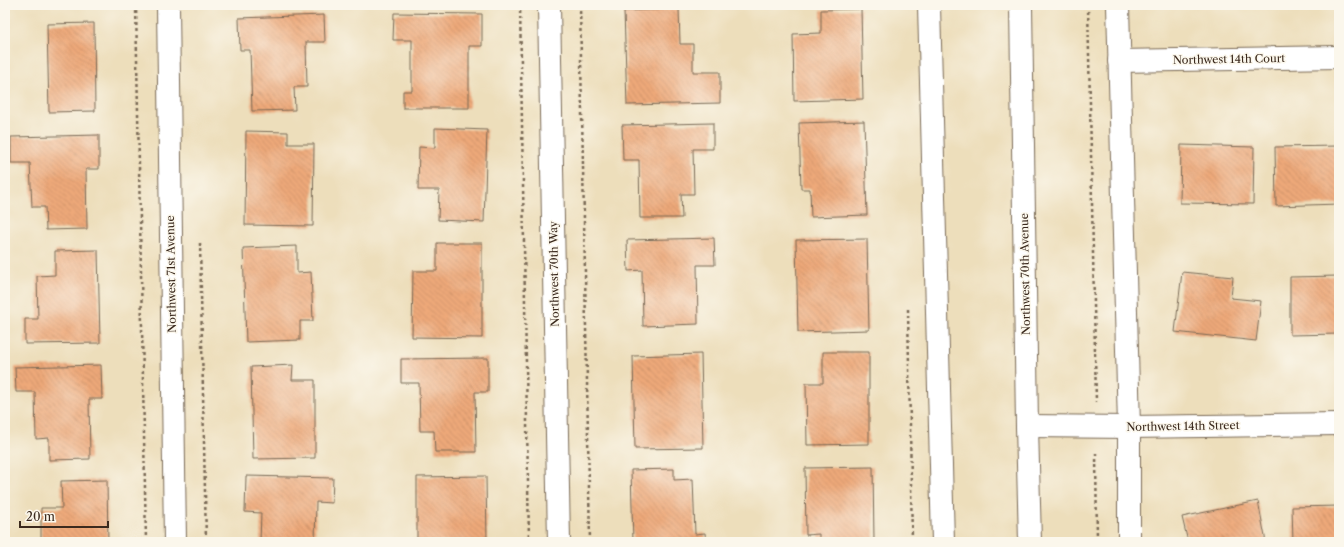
<svg xmlns="http://www.w3.org/2000/svg" width="1344" height="547" viewBox="0 0 1344 547" font-family="'Libre Caslon Text',serif">
<style>
.building{fill:url(#building-back-hatch)}
.lines{fill:none;stroke-linecap:round;stroke-linejoin:round}
.minor-casing{stroke:#796955;stroke-width:24}
.tertiary-casing{stroke:#796955;stroke-width:24}
.path{stroke:#796955;stroke-width:2.5;stroke-dasharray:3 3;stroke-linecap:butt}
.minor{stroke:#fff;stroke-width:22}
.tertiary{stroke:#fff;stroke-width:22}
.labels{text-anchor:middle;stroke-width:3;stroke-linejoin:round;paint-order:stroke}
.street-label{font-size:11px;fill:#3b2a1e;stroke:#fbf7ec}
</style>
<defs>
<pattern id="building-back-hatch" width="6" height="6" patternUnits="userSpaceOnUse"><rect width="6" height="6" fill="#eea979"/><path d="M-1 5l2 2M0 0l6 6M5-1l2 2" fill="none" stroke="#c28a63"/></pattern>
</defs>
<rect width="100%" height="100%" fill="#fbf7ec"/>
<filter id="ink" filterUnits="userSpaceOnUse"><feTurbulence type="fractalNoise" baseFrequency=".025" numOctaves="2"/><feDisplacementMap in="SourceGraphic" scale="8" xChannelSelector="R" yChannelSelector="G"/><feConvolveMatrix kernelMatrix="1 2 1 2 8 2 1 2 1" color-interpolation-filters="sRGB"/></filter>
<filter id="wash" filterUnits="userSpaceOnUse"><feTurbulence type="fractalNoise" baseFrequency=".012" numOctaves="4" result="noise"/><feDisplacementMap in="SourceGraphic" scale="16" xChannelSelector="R" yChannelSelector="G"/><feGaussianBlur stdDeviation="0.9" result="paint"/><feColorMatrix in="noise" values="0 0 0 0 0 0 0 0 0 0 0 0 0 0 0 0 0 1.4 0 .05"/><feComposite in="paint" operator="in"/></filter>
<g filter="url(#wash)">
<rect width="100%" height="100%" fill="#eddebb"/>
<g id="blocks">
<!-- building -->
<g class="building">
<polygon points="679,9 680,44 693,44 693,72 720,72 720,103 627,105 624,11"/>
<polygon points="861,9 863,99 794,101 793,34 821,33 821,10"/>
<polygon points="394,13 482,14 482,46 469,46 469,108 403,108 403,91 412,91 412,40 393,40"/>
<polygon points="324,15 325,42 306,42 307,87 294,87 295,110 252,111 250,50 240,50 239,18"/>
<polygon points="94,23 95,111 49,112 47,24"/>
<polygon points="864,121 867,215 811,217 810,189 801,189 799,123"/>
<polygon points="713,123 713,149 693,149 694,194 681,194 682,218 640,218 639,160 623,160 622,125"/>
<polygon points="435,128 487,130 484,222 438,220 439,190 418,190 419,147 435,148"/>
<polygon points="246,131 288,132 288,144 314,144 313,226 245,225"/>
<polygon points="99,135 99,169 86,169 87,229 46,230 45,207 32,207 30,163 11,163 11,137"/>
<polygon points="1181,145 1254,147 1253,204 1180,203"/>
<polygon points="1339,146 1339,204 1276,206 1275,147"/>
<polygon points="714,238 715,265 697,265 698,324 643,326 642,270 628,271 627,240"/>
<polygon points="867,239 869,330 798,332 796,240"/>
<polygon points="437,243 482,243 482,338 412,337 413,271 437,271"/>
<polygon points="297,246 297,273 311,272 313,321 300,321 300,340 246,342 243,248"/>
<polygon points="98,250 100,343 25,344 25,319 38,319 37,276 55,275 55,251"/>
<polygon points="1182,272 1233,277 1231,298 1261,301 1256,341 1175,332"/>
<polygon points="1339,276 1339,334 1290,335 1290,277"/>
<polygon points="823,352 869,352 869,444 807,445 806,383 823,383"/>
<polygon points="701,354 703,448 635,449 633,356"/>
<polygon points="488,358 488,392 475,392 476,452 435,452 434,431 420,431 419,383 401,383 401,359"/>
<polygon points="101,365 102,399 89,399 90,459 49,460 49,438 36,439 35,392 16,392 15,367"/>
<polygon points="293,365 292,380 315,380 315,458 253,459 251,367"/>
<polygon points="873,467 874,542 819,542 819,534 806,535 805,468"/>
<polygon points="674,469 674,480 693,479 695,534 705,533 706,542 633,542 631,470"/>
<polygon points="246,476 333,478 332,503 316,502 315,542 260,542 261,513 245,512"/>
<polygon points="486,476 487,542 417,542 417,477"/>
<polygon points="107,480 108,542 41,542 41,508 62,508 61,481"/>
<polygon points="1258,501 1266,542 1188,542 1182,517"/>
<polygon points="1339,506 1339,542 1293,542 1292,507"/>
</g>
</g>
</g>
<g filter="url(#ink)">
<use href="#blocks" fill-opacity="0" stroke="#796955" stroke-width="1"/>
<g class="lines">
<!-- minor casing -->
<g class="minor-casing">
<g id="minor">
<polyline points="168,5 175,542"/>
<polyline points="549,5 559,542"/>
<polyline points="929,5 943,542"/>
<polyline points="1118,5 1129,427 1129,542"/>
<polyline points="1119,61 1339,57"/>
<polyline points="1027,426 1129,427 1339,424"/>
</g>
</g>
<!-- tertiary casing -->
<g class="tertiary-casing">
<polyline id="tertiary" points="1021,5 1027,426 1030,542"/>
</g>
<!-- path -->
<g class="path">
<polyline points="136,5 146,542"/>
<polyline points="520,5 529,542"/>
<polyline points="580,5 590,542"/>
<polyline points="1088,5 1096,402"/>
<polyline points="200,243 206,542"/>
<polyline points="908,309 912,542"/>
<polyline points="1096,453 1097,542"/>
</g>
<!-- minor -->
<use href="#minor" class="minor"/>
<!-- tertiary -->
<use href="#tertiary" class="tertiary"/>
</g>
</g>
<g class="labels">
<!-- street labels -->
<g class="street-label">
<text transform="translate(1229 59) rotate(-1)" y="4">Northwest 14th Court</text>
<text transform="translate(171 274) rotate(-91)" y="4">Northwest 71st Avenue</text>
<text transform="translate(554 274) rotate(-91)" y="4">Northwest 70th Way</text>
<text transform="translate(1025 274) rotate(-91)" y="4">Northwest 70th Avenue</text>
<text transform="translate(1183 426) rotate(-1)" y="4">Northwest 14th Street</text>
</g>
</g>
<!-- margin -->
<rect width="1344" height="547" fill="none" stroke="#fbf7ec" stroke-width="20"/>
<!-- scale -->
<path d="M20 521v6h88v-6" fill="none" stroke="#3b2a1e" stroke-width="2"/>
<text x="26" y="521" font-size="12" fill="#3b2a1e" stroke="#fbf7ec" stroke-width="3" paint-order="stroke">20 m</text>
</svg>
